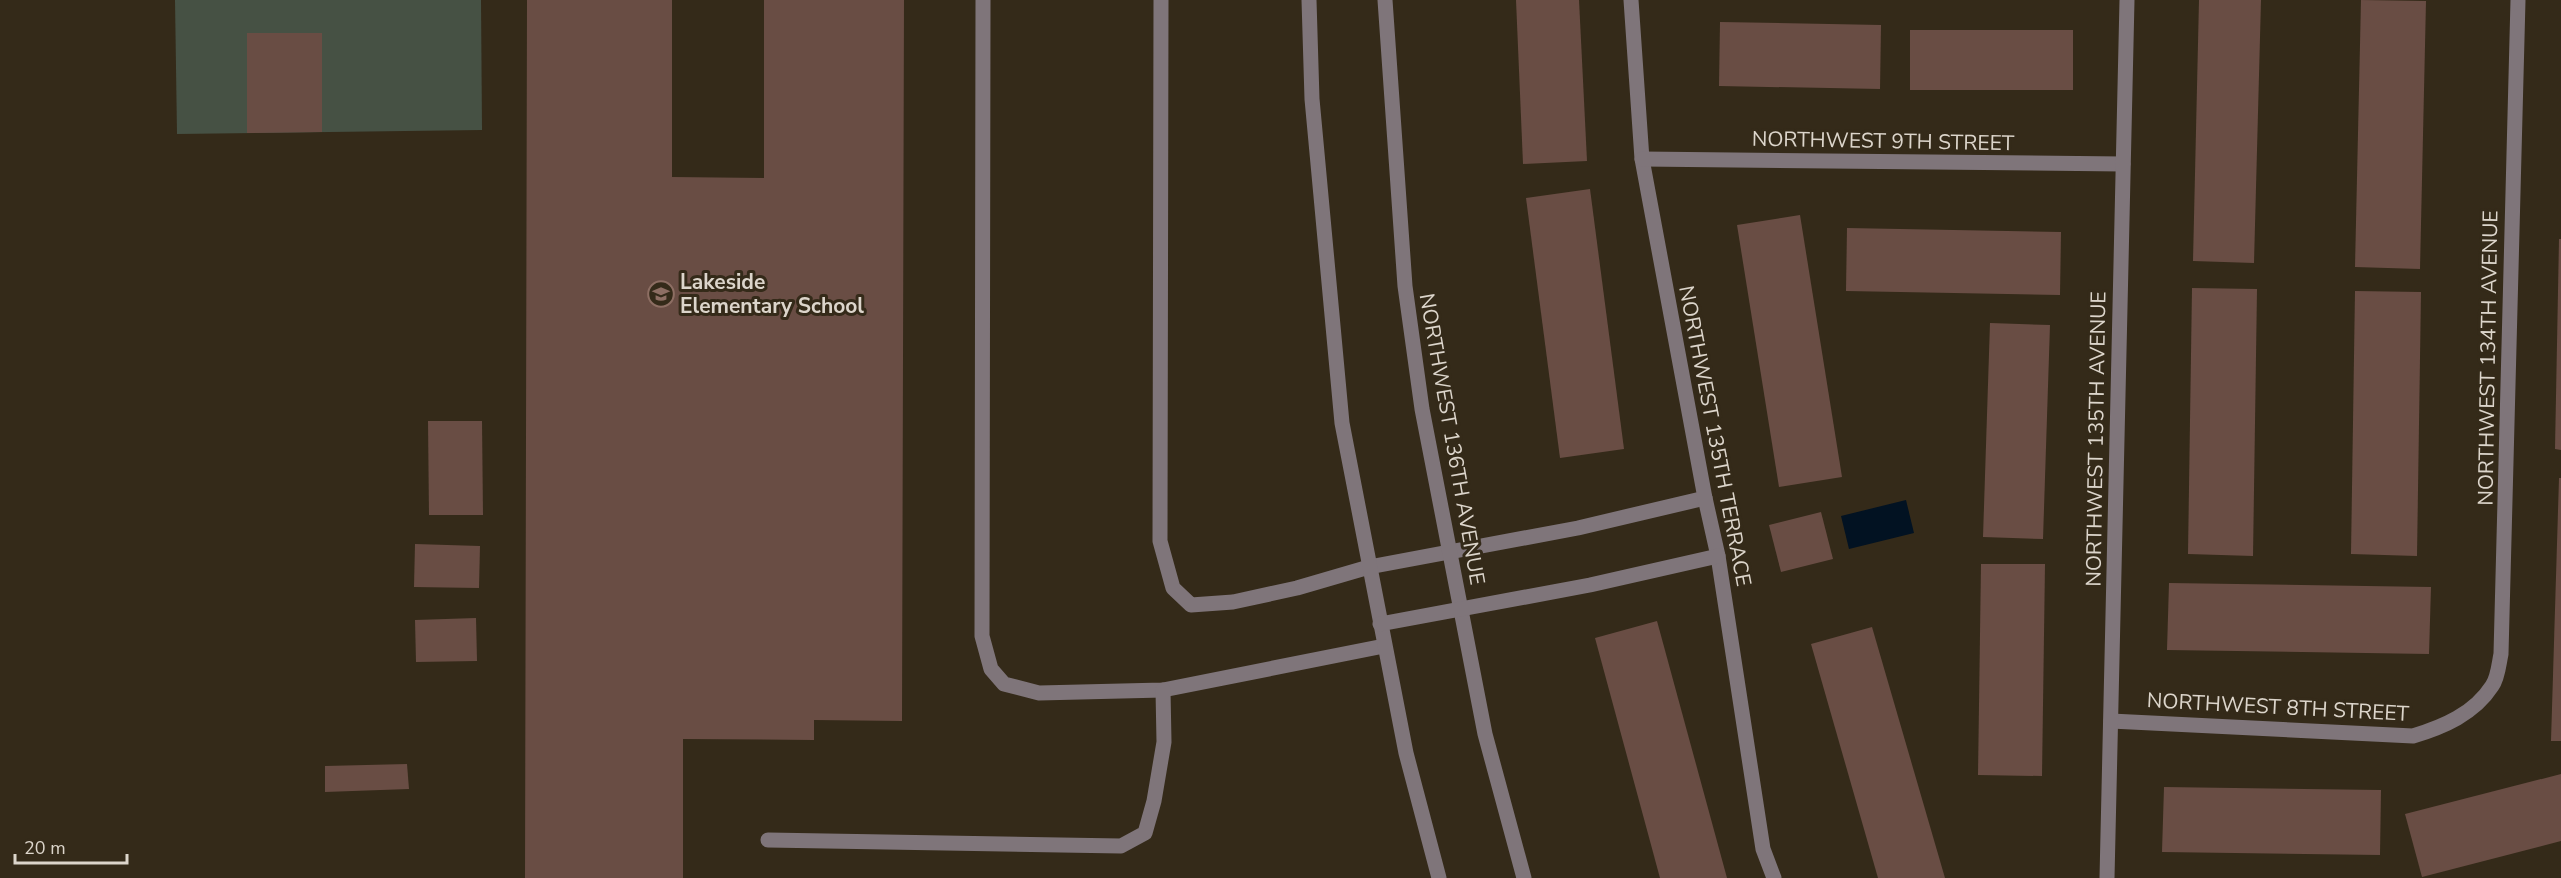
<svg xmlns="http://www.w3.org/2000/svg" width="2561" height="878" viewBox="0 0 2561 878" font-family="'Nunito Sans',sans-serif">
<style>
.green{fill:#465144}
.water{fill:#021222}
.building{fill:#694d44}
.lines{fill:none;stroke-linecap:round;stroke-linejoin:round}
.minor{stroke:#7f757a;stroke-width:15}
.labels{text-anchor:middle;stroke-width:6;stroke-linejoin:round;paint-order:stroke}
.street-label{font-size:21px;fill:#dcd5cb;stroke:#342a19}
.poi-label{font-size:21px;font-weight:bold;fill:#dcd5cb;stroke:#342a19;text-anchor:start}
</style>
<rect width="100%" height="100%" fill="#342a19"/>
<!-- green -->
<polygon class="green" points="175,0 481,0 482,130 177,134"/>
<!-- water -->
<polygon class="water" points="1906,500 1914,533 1849,549 1841,516"/>
<!-- building -->
<g class="building">
<polygon points="527,0 672,0 672,177 764,178 764,0 904,0 902,721 814,720 814,740 683,739 683,878 525,878"/>
<polygon points="1516,0 1579,0 1587,161 1523,164"/>
<polygon points="2199,0 2261,0 2254,263 2193,261"/>
<polygon points="2361,0 2426,1 2420,269 2355,267"/>
<polygon points="1720,22 1881,25 1880,89 1719,86"/>
<rect x="1910" y="30" width="163" height="60"/>
<polygon points="247,33 322,33 322,132 247,133"/>
<polygon points="1590,189 1624,449 1560,458 1526,198"/>
<polygon points="1800,215 1842,477 1779,487 1737,225"/>
<polygon points="1847,228 2061,232 2060,295 1846,291"/>
<polygon points="2559,239 2561,239 2561,450 2555,449"/>
<polygon points="2192,288 2257,289 2253,556 2188,554"/>
<polygon points="2355,291 2421,292 2417,556 2351,554"/>
<polygon points="1990,323 2050,325 2043,539 1983,537"/>
<polygon points="428,421 482,421 483,515 429,515"/>
<polygon points="2559,478 2561,478 2561,741 2551,741"/>
<polygon points="1821,512 1833,559 1781,572 1769,525"/>
<polygon points="415,544 480,546 479,588 414,587"/>
<polygon points="1981,564 2045,564 2042,776 1978,775"/>
<polygon points="2169,583 2431,587 2429,654 2167,650"/>
<polygon points="476,618 477,661 416,662 415,620"/>
<polygon points="1657,621 1727,878 1660,878 1595,638"/>
<polygon points="1872,627 1945,878 1878,878 1811,644"/>
<polygon points="407,764 409,789 325,792 325,766"/>
<polygon points="2561,774 2561,841 2422,877 2405,814"/>
<polygon points="2164,787 2381,790 2380,855 2162,852"/>
</g>
<g class="lines">
<!-- minor -->
<g class="minor">
<polyline points="983,0 982,636 991,669 1004,684 1039,693 1163,690 1384,646"/>
<polyline points="1161,0 1160,541 1173,588 1191,605 1233,602 1297,588 1369,567 1578,528 1705,498"/>
<polyline points="1309,0 1312,99 1342,423 1406,753 1439,878"/>
<polyline points="1385,0 1405,286 1422,409 1485,734 1524,878"/>
<polyline points="1631,0 1642,159 1705,498 1718,556 1763,849 1774,878"/>
<polyline points="1642,159 2123,164"/>
<polyline points="1380,624 1590,585 1718,556"/>
<path d="M2111,721l302,15c30,-9 61,-22 79,-50 6,-8 7,-23 9,-32l17,-654"/>
<polyline points="768,840 1121,846 1145,833 1154,801 1164,742 1163,690"/>
<polyline points="2107,878 2127,0"/>
</g>
</g>
<!-- icons -->
<defs>
<g id="school-ring" transform="scale(1.35)"><circle r="9.5" fill="#342a19" stroke="#8d6e63" stroke-width="1.5"/><path d="M0-5L7-2L0 1L-7-2ZM-4 1L0 2.5L4 1V4Q0 6-4 4Z" fill="#8d6e63"/></g>
</defs>
<g fill-rule="evenodd">
<use href="#school-ring" x="661" y="294"/>
</g>
<g class="labels">
<!-- street labels -->
<g class="street-label">
<text transform="translate(1883 141) rotate(1)" y="7">NORTHWEST 9TH STREET</text>
<text transform="translate(2488 358) rotate(-89)" y="7">NORTHWEST 134TH AVENUE</text>
<text transform="translate(1715 436) rotate(79)" y="7">NORTHWEST 135TH TERRACE</text>
<text transform="translate(1452 439) rotate(80)" y="7">NORTHWEST 136TH AVENUE</text>
<text transform="translate(2096 439) rotate(-89)" y="7">NORTHWEST 135TH AVENUE</text>
<text transform="translate(2278 707) rotate(3)" y="7">NORTHWEST 8TH STREET</text>
</g>
<!-- poi labels -->
<g class="poi-label">
<text x="680" y="289">Lakeside<tspan x="680" dy="24">Elementary School</tspan></text>
</g>
</g>
<!-- scale -->
<path d="M15 854v9h112v-9" fill="none" stroke="#dcd5cb" stroke-width="3"/>
<text x="24" y="854" font-size="18" fill="#dcd5cb" stroke="#342a19" stroke-width="4.5" paint-order="stroke">20 m</text>
</svg>
